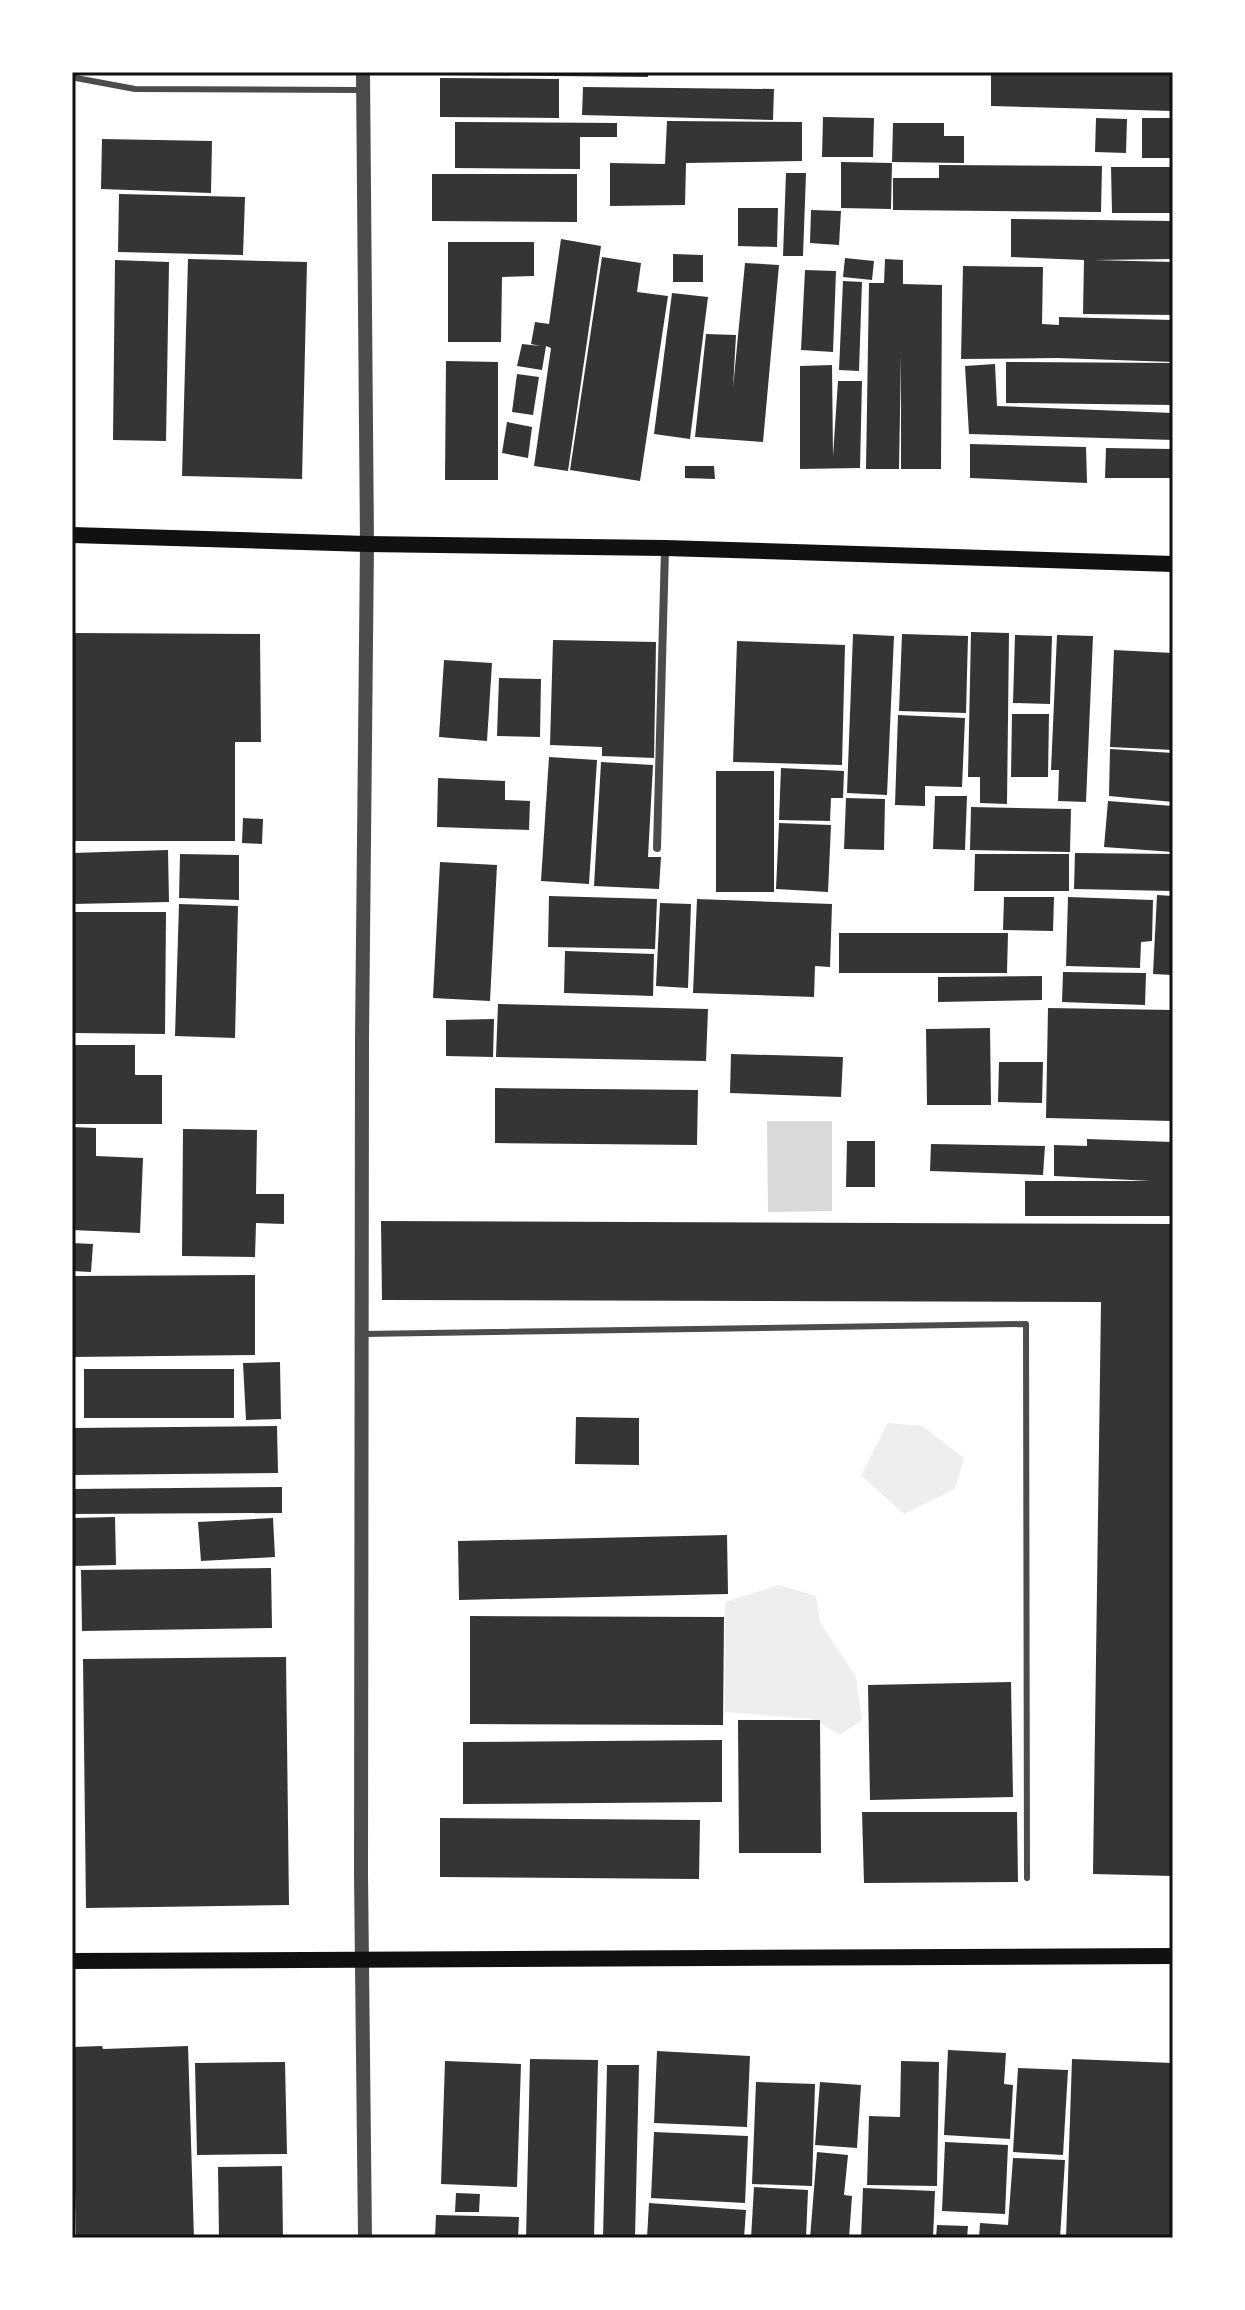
<svg xmlns="http://www.w3.org/2000/svg" width="1245" height="2310" viewBox="0 0 1245 2310" font-family="Georgia,serif">
<style>
.green{fill:#eee}
.water{fill:#d9d9d9}
.building{fill:#353535}
.lines{fill:none;stroke-linecap:round;stroke-linejoin:round}
.service{stroke:#4c4c4c;stroke-width:6}
.minor{stroke:#4c4c4c;stroke-width:8}
.tertiary{stroke:#4c4c4c;stroke-width:14}
.secondary{stroke:#111;stroke-width:16}
.neatline{fill:none;stroke:#111;stroke-width:3}
</style>
<rect width="100%" height="100%" fill="#fff"/>
<!-- green -->
<g class="green">
<polygon points="888,1423 922,1426 964,1458 955,1489 904,1514 861,1475"/>
<polygon points="779,1585 816,1596 820,1622 856,1677 862,1720 840,1735 813,1719 725,1712 725,1602"/>
</g>
<!-- water -->
<polygon class="water" points="767,1121 832,1121 832,1211 768,1212"/>
<!-- building -->
<g class="building">
<polygon points="446,72 648,72 648,77 446,75"/>
<polygon points="991,72 1173,73 1173,111 991,106"/>
<polygon points="440,78 559,79 559,118 440,117"/>
<polygon points="583,87 774,89 773,120 582,115"/>
<polygon points="823,117 874,118 873,157 822,157"/>
<polygon points="1096,118 1127,119 1126,153 1095,152"/>
<rect x="1142" y="118" width="31" height="40"/>
<polygon points="667,121 802,122 802,161 686,163 685,205 610,206 610,163 665,164"/>
<polygon points="455,122 617,123 617,137 580,137 580,169 455,168"/>
<polygon points="893,123 944,123 944,136 964,136 964,163 892,162"/>
<polygon points="102,139 212,141 211,193 101,189"/>
<polygon points="841,162 892,163 891,209 841,208"/>
<polygon points="939,165 1102,166 1101,212 893,210 893,178 939,178"/>
<polygon points="1111,167 1173,167 1173,213 1112,213"/>
<polygon points="786,173 806,173 803,256 783,256"/>
<polygon points="432,174 577,174 577,222 432,221"/>
<polygon points="119,194 245,197 243,255 118,252"/>
<polygon points="738,208 778,208 777,247 738,246"/>
<polygon points="811,210 841,211 839,245 810,243"/>
<polygon points="1011,219 1173,221 1173,259 1094,260 1173,262 1173,315 1083,314 1084,260 1011,257"/>
<polygon points="561,239 601,246 568,471 534,466 551,348 546,346 542,370 517,366 522,344 540,346 531,344 535,322 549,324"/>
<polygon points="448,242 534,242 534,276 502,277 501,342 448,342"/>
<polygon points="673,254 703,255 703,282 673,282"/>
<polygon points="602,257 641,263 637,292 668,296 640,481 570,470"/>
<polygon points="845,258 874,261 872,280 843,277"/>
<polygon points="188,259 307,262 302,479 182,476"/>
<polygon points="885,259 903,260 903,284 942,285 941,469 901,469 901,355 899,469 866,469 869,283 884,283"/>
<polygon points="115,260 169,262 166,441 113,440"/>
<polygon points="745,263 779,265 763,442 695,437 706,334 736,335 733,388"/>
<polygon points="963,266 1043,267 1042,324 1059,325 1059,317 1173,320 1173,362 1058,358 961,359"/>
<polygon points="805,270 836,271 833,352 801,350"/>
<polygon points="843,281 862,282 859,371 839,370"/>
<polygon points="672,293 708,297 690,439 654,434"/>
<polygon points="446,361 498,362 498,480 445,480"/>
<polygon points="1006,362 1173,363 1173,405 1006,403"/>
<polygon points="995,364 997,406 1173,413 1173,440 969,434 965,366"/>
<polygon points="832,365 833,456 838,381 862,381 860,468 800,469 800,366"/>
<polygon points="517,374 539,377 533,415 512,412"/>
<polygon points="507,422 532,427 528,458 502,453"/>
<polygon points="970,444 1086,447 1087,483 970,478"/>
<polygon points="1106,448 1173,449 1173,478 1105,478"/>
<polygon points="685,466 714,466 715,479 685,478"/>
<polygon points="971,632 1009,633 1007,804 980,803 980,777 968,777"/>
<polygon points="72,633 260,634 261,742 235,742 235,841 72,841"/>
<polygon points="853,634 894,636 887,795 847,793"/>
<polygon points="902,634 968,636 966,713 899,711"/>
<polygon points="1015,635 1052,636 1050,704 1013,703"/>
<polygon points="1057,635 1093,636 1086,802 1058,801 1059,770 1051,770"/>
<polygon points="553,640 656,642 654,758 602,756 602,747 550,745"/>
<polygon points="737,641 845,645 842,765 733,762"/>
<polygon points="1114,650 1173,653 1173,750 1110,747"/>
<polygon points="444,660 492,663 487,741 439,737"/>
<polygon points="499,678 541,679 540,737 497,736"/>
<polygon points="1012,714 1049,714 1048,777 1011,777"/>
<polygon points="898,715 965,718 962,787 925,786 925,806 895,805"/>
<polygon points="1110,749 1173,753 1173,802 1109,796"/>
<polygon points="549,757 597,760 589,884 541,881"/>
<polygon points="601,762 653,765 648,857 661,857 659,889 594,886"/>
<polygon points="781,768 844,771 843,798 831,798 830,821 779,820"/>
<rect x="716" y="771" width="58" height="121"/>
<polygon points="438,778 505,781 505,800 530,801 529,830 437,827"/>
<polygon points="935,796 967,796 965,850 933,849"/>
<polygon points="846,798 885,799 884,850 844,849"/>
<polygon points="1108,801 1173,806 1173,852 1104,847"/>
<polygon points="971,807 1071,809 1070,852 970,850"/>
<polygon points="243,818 263,819 262,844 242,843"/>
<polygon points="779,823 831,825 828,892 776,889"/>
<polygon points="168,850 169,902 72,904 72,853"/>
<polygon points="1075,853 1173,854 1173,891 1074,889"/>
<polygon points="180,854 239,855 239,900 179,898"/>
<polygon points="975,854 1069,854 1069,891 974,891"/>
<polygon points="440,862 497,865 490,1001 433,998"/>
<polygon points="1157,895 1173,896 1173,975 1153,974"/>
<polygon points="549,896 657,899 655,949 548,947"/>
<polygon points="1004,897 1054,897 1053,931 1003,930"/>
<polygon points="1068,897 1153,900 1152,941 1141,942 1140,968 1066,966"/>
<polygon points="697,899 832,904 830,967 815,966 814,997 693,993"/>
<polygon points="660,903 691,904 688,988 656,986"/>
<polygon points="179,904 238,906 235,1038 175,1036"/>
<polygon points="72,912 166,912 165,1034 72,1033"/>
<polygon points="839,933 1008,933 1007,973 839,973"/>
<polygon points="565,951 654,954 653,996 564,993"/>
<polygon points="1063,972 1146,973 1145,1005 1062,1002"/>
<polygon points="1042,976 1042,1000 938,1002 938,977"/>
<polygon points="498,1004 708,1009 706,1061 496,1057"/>
<polygon points="1048,1008 1173,1010 1172,1121 1046,1118"/>
<polygon points="494,1019 493,1057 446,1056 446,1020"/>
<polygon points="990,1028 991,1105 927,1105 926,1029"/>
<polygon points="72,1045 135,1045 135,1075 162,1075 162,1124 72,1124"/>
<polygon points="731,1054 843,1057 841,1097 730,1093"/>
<polygon points="999,1062 1043,1062 1042,1103 998,1102"/>
<polygon points="495,1088 698,1090 697,1145 495,1143"/>
<polygon points="72,1127 96,1128 96,1156 143,1158 140,1233 72,1230"/>
<polygon points="183,1129 257,1130 256,1194 284,1194 284,1224 256,1223 255,1257 182,1256"/>
<polygon points="1087,1139 1173,1142 1173,1216 1025,1216 1025,1181 1150,1181 1054,1176 1054,1145 1087,1146"/>
<polygon points="847,1141 875,1141 875,1187 846,1187"/>
<polygon points="931,1144 1045,1146 1043,1175 930,1171"/>
<polygon points="381,1221 1173,1224 1173,1876 1093,1874 1101,1302 382,1300"/>
<polygon points="72,1243 93,1244 91,1272 72,1271"/>
<polygon points="255,1275 255,1355 72,1357 72,1276"/>
<rect x="72" y="1362" width="3" height="62"/>
<polygon points="280,1362 281,1419 246,1420 243,1363"/>
<rect x="84" y="1369" width="150" height="49"/>
<polygon points="576,1417 639,1418 639,1465 575,1464"/>
<polygon points="277,1426 278,1473 72,1475 72,1428"/>
<polygon points="282,1487 282,1513 72,1514 72,1489"/>
<polygon points="115,1517 116,1565 72,1566 72,1518"/>
<polygon points="273,1518 275,1557 201,1561 198,1522"/>
<polygon points="727,1535 728,1594 459,1600 458,1541"/>
<polygon points="271,1568 272,1628 82,1631 81,1570"/>
<polygon points="470,1616 724,1617 723,1725 470,1724"/>
<polygon points="286,1657 289,1905 86,1908 83,1659"/>
<polygon points="1011,1682 1013,1797 870,1800 868,1685"/>
<polygon points="738,1720 820,1720 821,1853 739,1853"/>
<polygon points="722,1740 722,1802 463,1804 463,1742"/>
<polygon points="862,1812 1017,1812 1018,1882 864,1883"/>
<polygon points="440,1818 700,1820 699,1879 440,1877"/>
<polygon points="102,2046 103,2049 188,2046 194,2238 76,2238 72,2047"/>
<polygon points="948,2050 1006,2053 1004,2084 1013,2085 1010,2139 944,2135"/>
<polygon points="657,2051 750,2056 747,2127 654,2123"/>
<polygon points="530,2059 598,2060 594,2238 526,2238"/>
<polygon points="1072,2059 1173,2063 1170,2238 1066,2238"/>
<polygon points="445,2061 521,2064 517,2187 441,2184"/>
<polygon points="901,2061 939,2062 937,2186 867,2185 869,2116 900,2117"/>
<polygon points="285,2062 287,2154 197,2155 195,2063"/>
<polygon points="607,2065 639,2065 635,2238 603,2238"/>
<polygon points="1018,2068 1068,2070 1063,2155 1013,2152"/>
<polygon points="756,2082 815,2084 812,2186 752,2184"/>
<polygon points="820,2082 861,2085 857,2148 815,2145"/>
<polygon points="654,2132 748,2136 745,2203 651,2198"/>
<polygon points="945,2142 1008,2145 1005,2214 942,2211"/>
<polygon points="817,2152 848,2155 844,2195 852,2196 849,2238 810,2238"/>
<polygon points="1013,2158 1065,2160 1060,2238 979,2238 980,2223 1008,2225"/>
<polygon points="282,2166 283,2238 219,2238 218,2167"/>
<polygon points="754,2187 808,2190 806,2238 751,2238"/>
<polygon points="863,2188 935,2191 933,2238 861,2238"/>
<polygon points="456,2193 480,2194 479,2212 455,2212"/>
<polygon points="649,2203 746,2210 744,2238 647,2238"/>
<polygon points="436,2215 519,2217 518,2238 435,2238"/>
<polygon points="937,2225 968,2226 967,2238 936,2238"/>
</g>
<g class="lines">
<!-- service -->
<g class="service">
<polyline points="72,73 76,78 135,89 361,90"/>
<polyline points="363,1334 1026,1324 1027,1878"/>
</g>
<!-- minor -->
<polyline class="minor" points="657,848 665,549"/>
<!-- tertiary -->
<polyline class="tertiary" points="363,72 367,544 362,1038 361,1874 365,2238"/>
<!-- secondary -->
<g class="secondary">
<polyline points="72,535 367,544 665,548 1173,564"/>
<polyline points="72,1961 1173,1956"/>
</g>
</g>
<!-- border -->
<rect width="1245" height="2310" fill="none" stroke="#ffffff" stroke-width="148"/>
<rect x="74" y="74" width="1097" height="2162" class="neatline"/>
</svg>
